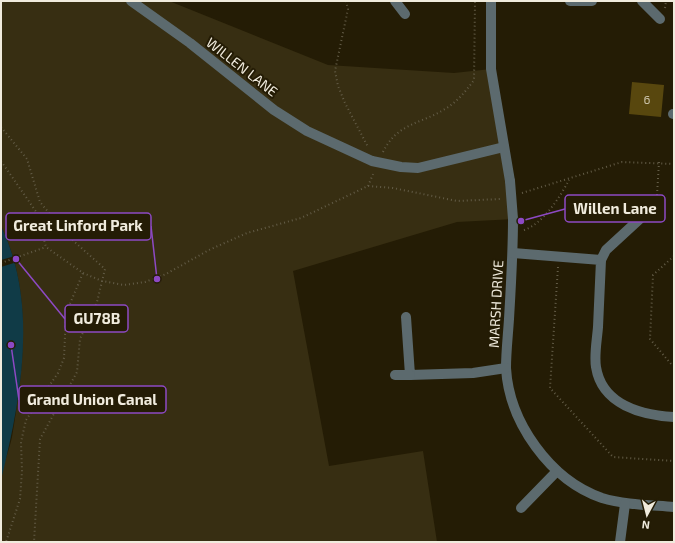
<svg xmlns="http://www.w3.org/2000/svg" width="675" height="543" viewBox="0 0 675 543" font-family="'Exo 2',sans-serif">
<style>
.green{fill:#372e12}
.water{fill:#103b47}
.pier{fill:#241c05}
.building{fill:#58470e}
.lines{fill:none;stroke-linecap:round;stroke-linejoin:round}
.path{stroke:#635c47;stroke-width:2;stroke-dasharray:1 3;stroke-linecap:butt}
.minor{stroke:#5c6a6e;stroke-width:10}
.minor-bridge{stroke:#5c6a6e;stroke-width:10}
.labels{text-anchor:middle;stroke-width:4;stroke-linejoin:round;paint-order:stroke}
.number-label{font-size:12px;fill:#cac2a9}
.street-label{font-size:14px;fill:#f0ebdd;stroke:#241c05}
.leader{fill:none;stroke:#8d49c4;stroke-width:1.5}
.callout-dot{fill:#8d49c4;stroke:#241c05;stroke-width:1.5}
.callout{fill:#241c05;stroke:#8d49c4;stroke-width:1.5}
.callout-label{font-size:15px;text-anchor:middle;font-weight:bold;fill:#f0ebdd}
</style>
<rect width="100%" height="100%" fill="#241c05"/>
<!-- green -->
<path class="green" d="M1,1h168l159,64 126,8 37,-4 22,150 -56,3 -164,49 36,195 94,-15 14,91h-436c0,-20 -1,-41 0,-61 1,-15 8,-29 11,-44 12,-71 21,-145 -11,-211z"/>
<!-- water -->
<path class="water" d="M1,226c38,79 20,172 0,254z"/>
<!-- pier -->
<polygon class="pier" points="15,256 17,262 1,267 1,260"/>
<!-- building -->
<polygon class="building" points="632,82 664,85 661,117 629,114"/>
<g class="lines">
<!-- path -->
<g class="path">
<polyline points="346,1 348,9 335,71 338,86 345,103 368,147"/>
<polyline points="665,8 666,1"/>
<polyline points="1,127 27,159 40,202 68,236 105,269 97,302 80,339 77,372 40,439 34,542"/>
<path d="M383,152c14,-29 38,-28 62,-43 12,-7 21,-18 29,-29l1,-79"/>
<polyline points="1,161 37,213 46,247 83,273 66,313 64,358 58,373 26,420 21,442 22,471 20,499 6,542"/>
<polyline points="368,186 374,172"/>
<polyline points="522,193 622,162 674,164"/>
<polyline points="657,195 659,162"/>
<path d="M524,230c19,-6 36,-33 45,-50"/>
<polyline points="674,256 653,275 650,339 671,364 674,364"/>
<polyline points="1,263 46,247"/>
<polyline points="558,267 550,388 613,457 674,461"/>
<polyline points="83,273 102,281 124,285 145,282 166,274 209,250 247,233 301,218 368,186 393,188 457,201 500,199"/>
</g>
<!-- minor -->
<g class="minor">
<polyline points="131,1 190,43 274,110 307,131 372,161 401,167 418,168 504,147"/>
<polyline points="395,1 405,14"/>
<polyline points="491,1 491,69 510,181"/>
<polyline points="570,1 592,1"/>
<polyline points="642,1 660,19"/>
<polyline points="673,114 674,114"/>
<path d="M513,219c0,33 -2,66 -4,100 -1,16 -3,33 -3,49 3,54 44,112 96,130 23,7 48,7 72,9"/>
<path d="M513,253l88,7c-1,22 -2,45 -3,67 -1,13 -4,28 -2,40 6,38 46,48 78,50"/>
<polyline points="601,260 606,250 656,204"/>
<polyline points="406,317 410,375 473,373 506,368"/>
<polyline points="395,375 410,375"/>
<polyline points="521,508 557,471"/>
<polyline points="620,542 625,504"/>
</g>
<!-- minor-bridge -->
<polyline class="minor-bridge" points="510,181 513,219"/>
</g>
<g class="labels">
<!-- number labels -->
<g class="number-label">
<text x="647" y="104">6</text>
</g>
<!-- street labels -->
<g class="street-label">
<text transform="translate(242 67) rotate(38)" y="5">WILLEN LANE</text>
<text transform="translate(496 304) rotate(-87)" y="5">MARSH DRIVE</text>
</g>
</g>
<!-- callouts -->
<path class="leader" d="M521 221L565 209M157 279L151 226M16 259L65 319M11 345L19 400"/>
<g class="callout-dot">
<circle cx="521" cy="221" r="4"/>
<circle cx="157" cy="279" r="4"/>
<circle cx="16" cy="259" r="4"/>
<circle cx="11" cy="345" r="4"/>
</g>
<g class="callout">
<rect x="565" y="195" width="100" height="27" rx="4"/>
<rect x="6" y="213" width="145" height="27" rx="4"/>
<rect x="65" y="305" width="63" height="27" rx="4"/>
<rect x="19" y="386" width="147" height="27" rx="4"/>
</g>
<g class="callout-label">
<text x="615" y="214">Willen Lane</text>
<text x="78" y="231">Great Linford Park</text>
<text x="97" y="324">GU78B</text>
<text x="92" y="405">Grand Union Canal</text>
</g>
<!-- border -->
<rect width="675" height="543" fill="none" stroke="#f0ebdd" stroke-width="4"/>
<!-- north arrow -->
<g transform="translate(647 515) rotate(187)" stroke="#241c05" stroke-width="3" paint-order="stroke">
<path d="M0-3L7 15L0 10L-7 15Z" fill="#f0ebdd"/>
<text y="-6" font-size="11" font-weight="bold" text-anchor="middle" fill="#f0ebdd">N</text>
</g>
</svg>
